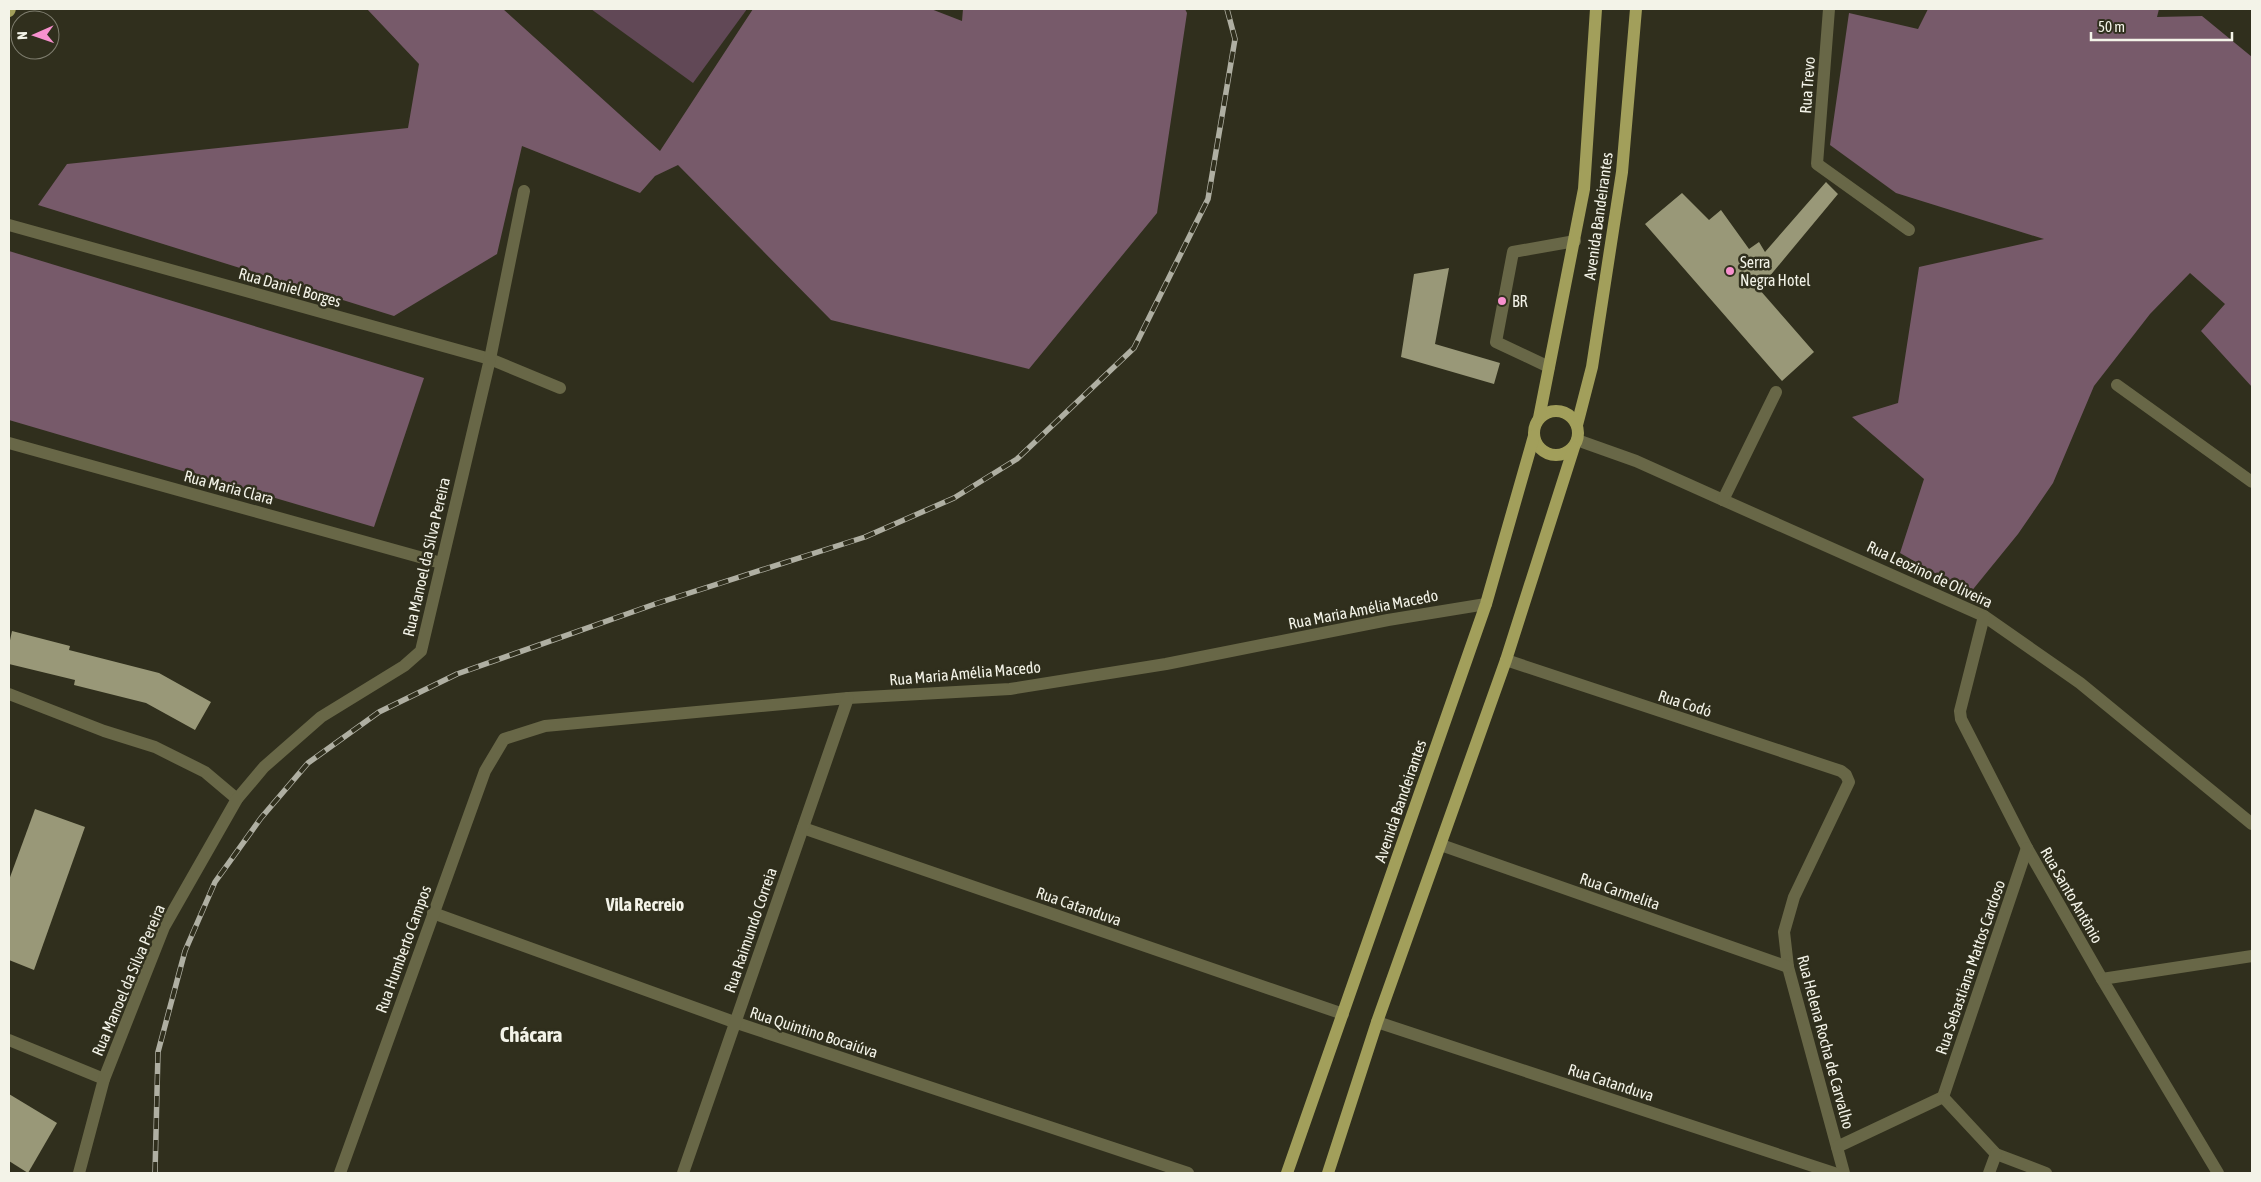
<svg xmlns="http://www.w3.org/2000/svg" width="2261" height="1182" viewBox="0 0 2261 1182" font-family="'Asap Condensed',sans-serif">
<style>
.green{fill:#614856}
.forest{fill:#775a6a}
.building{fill:#999878}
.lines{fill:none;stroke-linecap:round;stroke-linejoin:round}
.minor{stroke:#686747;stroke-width:12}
.major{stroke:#a29f5b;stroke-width:12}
.rail-casing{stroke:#afafa2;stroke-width:5.5}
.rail{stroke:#302f1d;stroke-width:4;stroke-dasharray:11;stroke-linecap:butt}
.poi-dot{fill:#f790ce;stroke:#302f1d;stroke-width:2}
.labels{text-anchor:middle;stroke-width:5;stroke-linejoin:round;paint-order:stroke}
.street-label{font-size:16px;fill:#f3f3e8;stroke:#302f1d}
.poi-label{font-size:16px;fill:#f3f3e8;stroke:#302f1d;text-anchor:start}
.neighbourhood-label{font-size:18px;font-weight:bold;fill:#f3f3e8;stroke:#302f1d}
.district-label{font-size:21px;font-weight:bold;fill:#f3f3e8;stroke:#302f1d}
</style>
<rect width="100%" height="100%" fill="#302f1d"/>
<!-- green -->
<polygon class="green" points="591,9 747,9 693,83"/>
<!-- forest -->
<g class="forest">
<polygon points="367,9 503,9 660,151 753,9 931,9 962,21 963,9 1185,9 1187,13 1157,213 1029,369 831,320 678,165 655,176 640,193 522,146 497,254 394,316 38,205 67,164 408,128 419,64"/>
<polygon points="1928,9 2159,9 2157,17 2202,16 2252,57 2252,387 2201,331 2225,304 2190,273 2150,314 2094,386 2053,483 2018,534 1970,593 1900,553 1924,479 1852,417 1898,403 1919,267 2044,239 1896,193 1830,145 1849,13 1918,29"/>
<polygon points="9,251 424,378 374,527 9,420"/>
</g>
<!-- building -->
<g class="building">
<polygon points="1826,182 1838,194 1759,289 1814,352 1782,381 1645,224 1682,193 1709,220 1721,210 1749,249 1759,242 1765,252"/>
<polygon points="1449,268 1435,344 1500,363 1494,384 1401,357 1414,274"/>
<polygon points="12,631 70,646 69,650 159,673 211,702 195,730 146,703 74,685 75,680 9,664 9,645"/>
<polygon points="35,809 85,827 34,970 9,960 9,880"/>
<polygon points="9,1094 57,1123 28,1173 9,1161"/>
</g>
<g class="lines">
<!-- minor -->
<g class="minor">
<polyline points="1829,9 1817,164 1909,230"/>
<polyline points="9,225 490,359 560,388"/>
<polyline points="1549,367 1496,342 1513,252 1575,241"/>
<polyline points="2117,385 2252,482"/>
<polyline points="1577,440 1636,461 1723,500 1984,616 2080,683 2252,824"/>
<polyline points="9,443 441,563"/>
<polyline points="1723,500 1776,392"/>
<polyline points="1984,616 1960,711 1961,719 2027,848 2102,979 2218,1173"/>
<polyline points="1506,660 1841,771 1846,775 1849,782 1794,897 1784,932 1788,967 1844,1173"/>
<polyline points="9,694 104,731 155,747 205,772 237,799"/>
<polyline points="803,828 1343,1014"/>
<polyline points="1441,845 1788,967"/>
<polyline points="433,913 734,1022 1188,1173"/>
<polyline points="2102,979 2252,956"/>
<polyline points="1377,1022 1834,1173"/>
<polyline points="9,1040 104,1079"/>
<polyline points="1943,1097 2027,848"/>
<polyline points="1837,1147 1943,1097 1996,1154 2046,1173"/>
<polyline points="79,1173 104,1079 164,927 237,799 264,767 321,717 404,666 421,651 490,359 524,191"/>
<polyline points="340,1173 485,771 504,739 545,726 848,698 1010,689 1166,664 1388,620 1486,604"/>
<polyline points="683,1173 848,698"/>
<polyline points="1989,1173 1996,1154"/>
</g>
<!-- major -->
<g class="major">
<polyline points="9,11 10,9"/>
<circle cx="1556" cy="433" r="22"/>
<polyline points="1539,418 1584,189 1596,9"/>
<polyline points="1577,425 1592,367 1622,172 1636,9"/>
<polyline points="1287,1173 1486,604 1534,436"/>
<polyline points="1328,1173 1377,1022 1506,660 1574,447"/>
</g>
<!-- rail casing -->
<g class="rail-casing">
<polyline id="rail" points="155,1173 158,1052 185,951 215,882 261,818 308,763 379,712 457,674 655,604 865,537 954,498 1017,459 1134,348 1208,199 1235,39 1227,9"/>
</g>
<!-- rail -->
<use href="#rail" class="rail"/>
</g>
<!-- markers -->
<g class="poi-dot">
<circle cx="1730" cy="271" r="5"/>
<circle cx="1502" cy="301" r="5"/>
</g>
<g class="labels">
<!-- street labels -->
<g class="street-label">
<text transform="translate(1807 85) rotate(-86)" y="6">Rua Trevo</text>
<text transform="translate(1598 216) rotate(-82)" y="6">Avenida Bandeirantes</text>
<text transform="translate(290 287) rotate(16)" y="6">Rua Daniel Borges</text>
<text transform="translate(229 487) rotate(15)" y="6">Rua Maria Clara</text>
<text transform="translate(426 557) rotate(-77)" y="6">Rua Manoel da Silva Pereira</text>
<text transform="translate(1930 574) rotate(25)" y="6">Rua Leozino de Oliveira</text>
<text transform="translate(1363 609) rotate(-11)" y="6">Rua Maria Amélia Macedo</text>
<text transform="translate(965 673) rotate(-5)" y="6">Rua Maria Amélia Macedo</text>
<text transform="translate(1685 703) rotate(18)" y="6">Rua Codó</text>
<text transform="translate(1400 801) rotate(-71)" y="6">Avenida Bandeirantes</text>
<text transform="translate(1620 891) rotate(19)" y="6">Rua Carmelita</text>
<text transform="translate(2072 895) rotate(60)" y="6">Rua Santo Antônio</text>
<text transform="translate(1079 906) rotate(19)" y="6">Rua Catanduva</text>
<text transform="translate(750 930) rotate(-71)" y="6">Rua Raimundo Correia</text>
<text transform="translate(403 949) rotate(-70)" y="6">Rua Humberto Campos</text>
<text transform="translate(1970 967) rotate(-71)" y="6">Rua Sebastiana Mattos Cardoso</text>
<text transform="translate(128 980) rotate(-67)" y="6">Rua Manoel da Silva Pereira</text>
<text transform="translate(814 1032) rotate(18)" y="6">Rua Quintino Bocaiúva</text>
<text transform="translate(1826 1042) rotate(75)" y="6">Rua Helena Rocha de Carvalho</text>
<text transform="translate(1611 1082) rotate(18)" y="6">Rua Catanduva</text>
</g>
<!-- poi labels -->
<g class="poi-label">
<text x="1740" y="268">Serra<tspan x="1740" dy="18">Negra Hotel</tspan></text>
<text x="1512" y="307">BR</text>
</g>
<!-- neighbourhood labels -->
<g class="neighbourhood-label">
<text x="645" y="911">Vila Recreio</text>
</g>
<!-- district labels -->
<g class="district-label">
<text x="531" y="1042">Chácara</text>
</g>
</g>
<!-- border -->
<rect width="2261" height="1182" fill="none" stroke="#f3f3e8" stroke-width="20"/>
<!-- north arrow -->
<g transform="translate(35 35) rotate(268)"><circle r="24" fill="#302f1d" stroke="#7e7d6e"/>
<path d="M0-4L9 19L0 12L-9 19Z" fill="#f790ce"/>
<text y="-8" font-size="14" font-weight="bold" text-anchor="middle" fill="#f3f3e8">N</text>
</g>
<!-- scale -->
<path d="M2091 32v8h141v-8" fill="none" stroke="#f3f3e8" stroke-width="2.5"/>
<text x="2098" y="32" font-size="15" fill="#f3f3e8" stroke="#302f1d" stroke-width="4" paint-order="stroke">50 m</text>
</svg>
